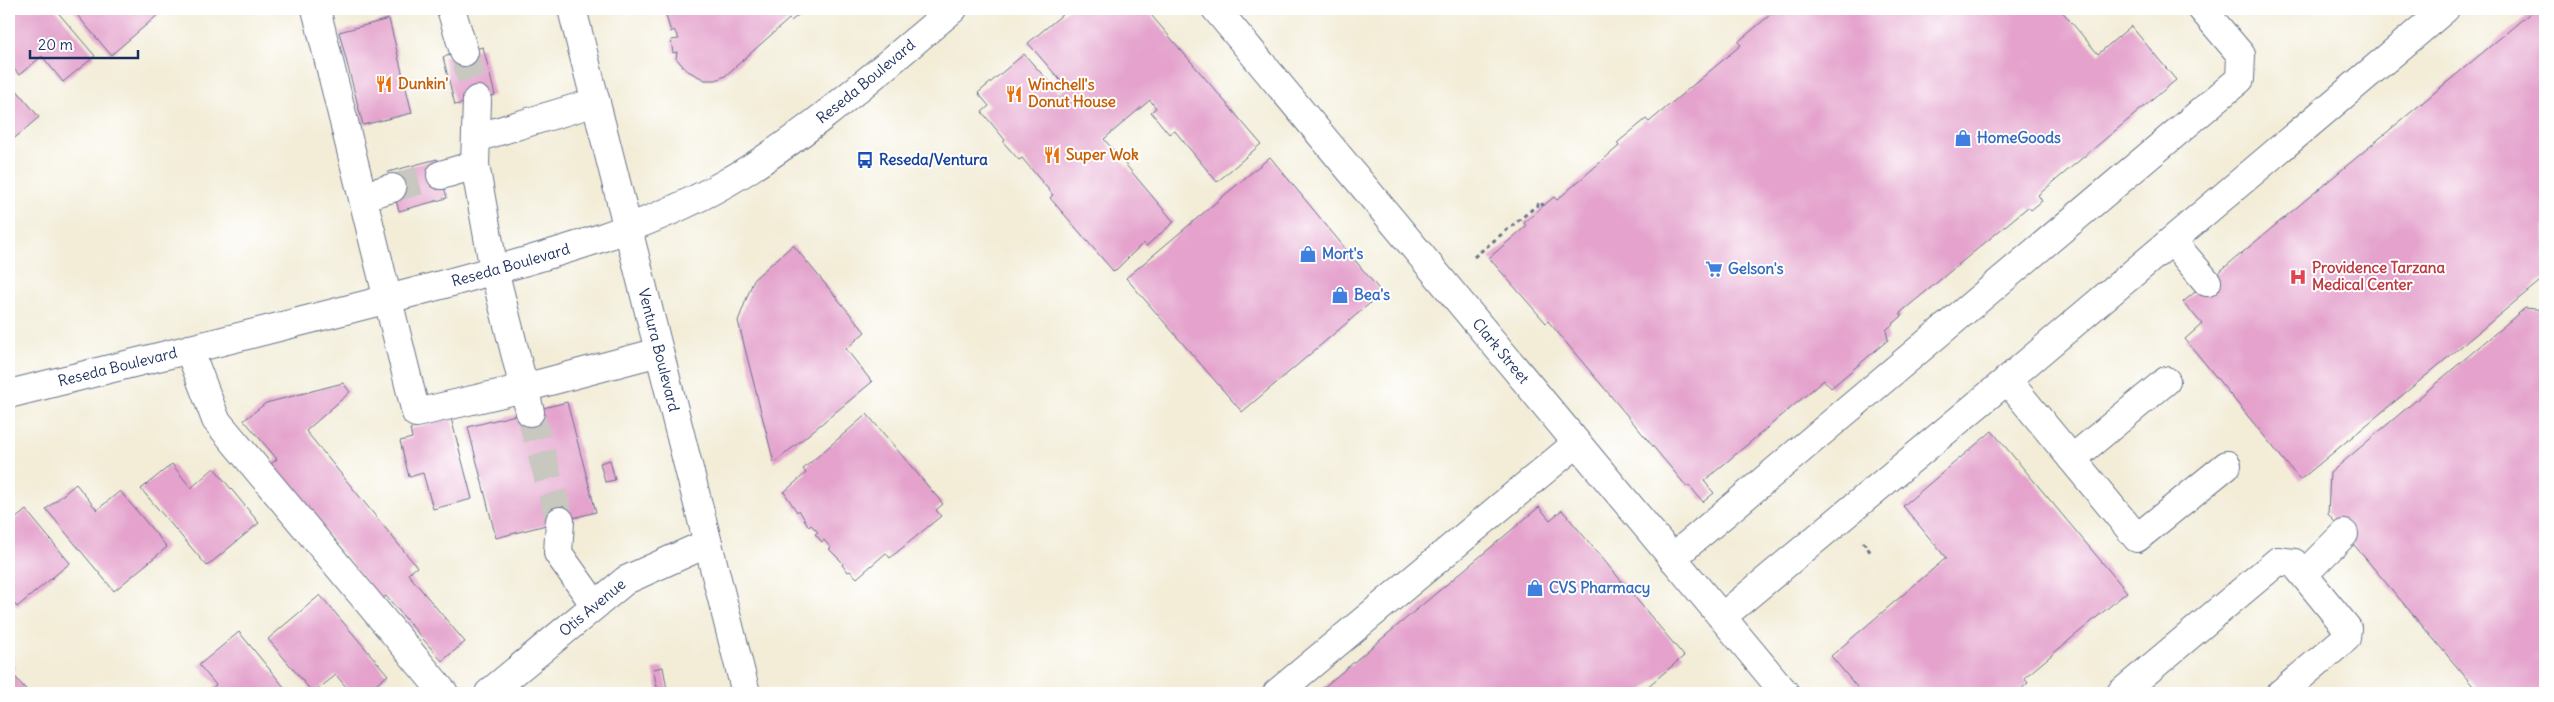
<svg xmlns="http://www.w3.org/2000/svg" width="2554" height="702" viewBox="0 0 2554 702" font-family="Delius,sans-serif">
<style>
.building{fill:#e4a2cc}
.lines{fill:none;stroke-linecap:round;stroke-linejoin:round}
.minor-tunnel{stroke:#c8c7c0;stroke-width:28;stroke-dasharray:28 14;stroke-linecap:butt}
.minor-casing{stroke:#677289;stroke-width:30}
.major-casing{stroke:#677289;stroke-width:30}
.path{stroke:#677289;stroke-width:3;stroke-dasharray:4 4;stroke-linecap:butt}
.minor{stroke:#fff;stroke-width:28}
.major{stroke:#fff;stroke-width:28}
.labels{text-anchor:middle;stroke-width:4;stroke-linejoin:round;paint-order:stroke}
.street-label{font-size:15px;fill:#1b2f5e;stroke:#fff}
.food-label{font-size:15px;font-weight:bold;fill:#c56008;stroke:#fff;text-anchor:start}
.shop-label{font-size:15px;font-weight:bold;fill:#366cbe;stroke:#fff;text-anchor:start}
.transit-label{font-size:15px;font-weight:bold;fill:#164399;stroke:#fff;text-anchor:start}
.health-label{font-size:15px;font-weight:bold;fill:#be3a42;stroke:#fff;text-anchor:start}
</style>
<rect width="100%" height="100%" fill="#fff"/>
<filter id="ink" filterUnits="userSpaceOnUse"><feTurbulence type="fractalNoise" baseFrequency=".02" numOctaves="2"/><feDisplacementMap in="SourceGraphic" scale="10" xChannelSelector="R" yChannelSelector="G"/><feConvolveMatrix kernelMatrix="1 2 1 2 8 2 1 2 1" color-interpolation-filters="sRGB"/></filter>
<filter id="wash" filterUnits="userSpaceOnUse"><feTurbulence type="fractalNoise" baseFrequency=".0096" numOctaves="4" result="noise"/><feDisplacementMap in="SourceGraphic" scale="20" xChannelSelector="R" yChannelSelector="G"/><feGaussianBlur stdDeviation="1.12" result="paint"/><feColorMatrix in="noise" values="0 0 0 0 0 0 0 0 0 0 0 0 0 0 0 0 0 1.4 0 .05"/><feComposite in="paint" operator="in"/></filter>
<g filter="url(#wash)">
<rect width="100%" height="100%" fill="#f3edd8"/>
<g id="blocks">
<!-- building -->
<g class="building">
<polygon points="9,9 55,9 95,56 63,82 42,56 19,75 9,63"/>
<polygon points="72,9 155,9 159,14 111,55"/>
<polygon points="664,9 806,9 791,21 789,19 725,76 716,80 705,80 686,70 676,58 677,52 673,53 671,40 679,39 674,30 671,32"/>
<polygon points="1069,9 1146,9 1261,144 1217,182 1174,130 1169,134 1151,112 1156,108 1150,100 1104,139 1174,222 1146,246 1143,243 1114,272 1050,198 1053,195 1022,158 1019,160 1003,142 1005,140 982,112 989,106 978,93 1024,54 1059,93 1066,87 1028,43"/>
<polygon points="1777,9 2060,9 2098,54 2131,26 2176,80 2038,195 2042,201 2031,210 2028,207 1900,313 1902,316 1886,330 1888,340 1831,388 1824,380 1704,481 1714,493 1703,502 1689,485 1687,487 1548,321 1546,323 1489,258 1526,226 1524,223 1543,206 1554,197 1557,200 1619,146 1617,143 1646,119 1649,122 1741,45 1738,42"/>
<polygon points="2535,9 2539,9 2545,17 2545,277 2300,480 2185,339 2202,324 2183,302"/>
<polygon points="389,19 412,113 363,125 339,32"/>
<polygon points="483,47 495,95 455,105 443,57"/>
<polygon points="9,81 39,117 9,143"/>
<polygon points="1270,157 1382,293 1242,412 1126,278"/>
<polygon points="437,159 447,198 399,211 388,172"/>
<polygon points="793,245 865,332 846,349 872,382 774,463 738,321 754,279"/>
<polygon points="2525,308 2545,310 2545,693 2479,693 2328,514 2330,473"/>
<polygon points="343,383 350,392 306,431 417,567 408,574 465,642 442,661 386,596 381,600 271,464 277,459 244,420 266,403"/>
<polygon points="567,402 596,512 496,538 468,427"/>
<polygon points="867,414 943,504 936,510 941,516 890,558 886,553 857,578 850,571 848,572 842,565 843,563 829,549 831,548 824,540 822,542 815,534 818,532 811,525 809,527 799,510 797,512 784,492 806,473 803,469"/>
<polygon points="451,418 472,499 433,509 423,473 409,477 400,441 412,438 410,429"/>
<polygon points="1992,431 2127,592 2024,678 2028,683 2017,693 1862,693 1831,656 1946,558 1903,506"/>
<polygon points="610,460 615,480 605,482 600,463"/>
<polygon points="172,464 191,488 214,468 259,523 207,566 141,489"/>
<polygon points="76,484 97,510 120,491 167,547 114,591 46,509"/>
<polygon points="1539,507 1550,520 1562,510 1684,656 1640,693 1317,693"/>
<polygon points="26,510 70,563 17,607 9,597 9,524"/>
<polygon points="320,595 388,675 366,693 351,693 336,675 313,693 268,639"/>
<polygon points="239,632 289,693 206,693 216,685 199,665"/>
<polygon points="9,651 14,658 10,661 15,668 11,672 29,693 9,693"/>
<polygon points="663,667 667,689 658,691 653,669"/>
</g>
</g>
</g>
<g filter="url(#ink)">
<use href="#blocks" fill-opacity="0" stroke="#677289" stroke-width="1"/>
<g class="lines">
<!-- minor-tunnel -->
<g class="minor-tunnel">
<polyline points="464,52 477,100"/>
<polyline points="392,188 441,175"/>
<polyline points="530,412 560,521"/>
</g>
<!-- minor casing -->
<g class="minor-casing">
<g id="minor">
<polyline points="316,9 416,413 524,388 494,270 475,165"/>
<polyline points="451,9 464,52"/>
<path id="s1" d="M1216,9l569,684"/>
<polyline points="476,138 596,102"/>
<polyline points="441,175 475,165 477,100"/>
<polyline points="364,196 392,188"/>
<polyline points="2172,241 2207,282"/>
<polyline points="189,349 216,420 444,693"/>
<polyline points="2007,380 2137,538 2227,465"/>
<polyline points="530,412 524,388 659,352"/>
<polyline points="2072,459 2166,381"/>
<polyline points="560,521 558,553 595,605"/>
<polyline points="1672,558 2240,79 2241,55 2202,9"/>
<polyline points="2304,574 2344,534"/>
<polyline points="1722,617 2007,380 2445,9"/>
<path id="s2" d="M489,693l137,-113 82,-37"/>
<polyline points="1277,693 1577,443"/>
<polyline points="2121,693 2278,561 2294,563 2347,628 2346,638 2281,693"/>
</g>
</g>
<!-- major casing -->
<g class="major-casing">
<g id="major">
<path id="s3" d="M572,9l174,684"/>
<path id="s4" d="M9,394c146,-37 293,-71 439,-111 94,-26 192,-51 278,-100 80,-46 156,-115 227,-174"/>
</g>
</g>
<!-- path -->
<g class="path">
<polyline points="1474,257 1541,202 1543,206"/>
<polyline points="1863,542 1871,553"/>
</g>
<!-- minor -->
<use href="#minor" class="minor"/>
<!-- major -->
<use href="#major" class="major"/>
</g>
</g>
<!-- icons -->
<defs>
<g id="restaurant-bare" transform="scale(1.35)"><path d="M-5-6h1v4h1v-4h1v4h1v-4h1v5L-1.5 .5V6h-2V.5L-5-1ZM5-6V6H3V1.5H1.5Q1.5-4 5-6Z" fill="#e8710a" stroke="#fff" stroke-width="2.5" paint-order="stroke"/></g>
<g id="shop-bare" transform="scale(1.35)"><path d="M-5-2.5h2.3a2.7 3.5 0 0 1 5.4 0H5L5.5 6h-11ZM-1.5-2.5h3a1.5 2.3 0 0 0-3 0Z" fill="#3f7fe0" stroke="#fff" stroke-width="2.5" paint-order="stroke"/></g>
<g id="bus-bare" transform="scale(1.35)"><path d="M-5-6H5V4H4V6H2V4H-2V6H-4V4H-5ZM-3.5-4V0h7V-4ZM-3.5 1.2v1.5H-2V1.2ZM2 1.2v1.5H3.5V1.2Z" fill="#1a4fb4" stroke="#fff" stroke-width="2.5" paint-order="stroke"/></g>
<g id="supermarket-bare" transform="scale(1.35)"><path d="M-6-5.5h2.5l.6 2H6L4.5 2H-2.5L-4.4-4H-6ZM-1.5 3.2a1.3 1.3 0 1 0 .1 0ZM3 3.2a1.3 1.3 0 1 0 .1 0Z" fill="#3f7fe0" stroke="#fff" stroke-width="2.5" paint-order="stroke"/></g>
<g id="hospital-bare" transform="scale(1.35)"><path d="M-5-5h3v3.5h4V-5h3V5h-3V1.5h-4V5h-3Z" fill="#e0444e" stroke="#fff" stroke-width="2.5" paint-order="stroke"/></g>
</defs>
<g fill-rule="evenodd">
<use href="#restaurant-bare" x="384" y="84"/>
<use href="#restaurant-bare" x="1014" y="94"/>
<use href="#shop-bare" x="1963" y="138"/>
<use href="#restaurant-bare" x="1052" y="155"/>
<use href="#bus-bare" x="865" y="160"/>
<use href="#shop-bare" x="1308" y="254"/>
<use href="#supermarket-bare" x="1714" y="269"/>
<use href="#hospital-bare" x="2298" y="277"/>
<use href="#shop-bare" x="1340" y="295"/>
<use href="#shop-bare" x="1535" y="588"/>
</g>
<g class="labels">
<!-- street labels -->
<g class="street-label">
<text dy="5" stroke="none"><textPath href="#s4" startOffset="922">Reseda Boulevard</textPath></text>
<text dy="5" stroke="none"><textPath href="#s4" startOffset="518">Reseda Boulevard</textPath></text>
<text dy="5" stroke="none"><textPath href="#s3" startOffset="352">Ventura Boulevard</textPath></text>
<text dy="5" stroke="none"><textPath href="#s1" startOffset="445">Clark Street</textPath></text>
<text dy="5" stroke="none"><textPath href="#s4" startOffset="112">Reseda Boulevard</textPath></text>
<text dy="5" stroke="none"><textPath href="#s2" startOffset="134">Otis Avenue</textPath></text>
</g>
<!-- food labels -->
<g class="food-label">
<text x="398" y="89">Dunkin'</text>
<text x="1028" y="90">Winchell's<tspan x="1028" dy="17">Donut House</tspan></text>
<text x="1066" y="160">Super Wok</text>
</g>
<!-- shop labels -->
<g class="shop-label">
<text x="1977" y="143">HomeGoods</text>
<text x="1322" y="259">Mort's</text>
<text x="1728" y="274">Gelson's</text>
<text x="1354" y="300">Bea's</text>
<text x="1549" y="593">CVS Pharmacy</text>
</g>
<!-- transit labels -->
<g class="transit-label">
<text x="879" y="165">Reseda/Ventura</text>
</g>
<!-- health labels -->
<g class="health-label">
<text x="2312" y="273">Providence Tarzana<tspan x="2312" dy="17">Medical Center</tspan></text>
</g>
</g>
<!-- margin -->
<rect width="2554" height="702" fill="none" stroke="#fff" stroke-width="30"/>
<!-- scale -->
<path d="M30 50v8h108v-8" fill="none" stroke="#1b2f5e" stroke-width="2.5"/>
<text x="38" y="50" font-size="15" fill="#1b2f5e" stroke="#ffffff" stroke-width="4" paint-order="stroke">20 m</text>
</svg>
